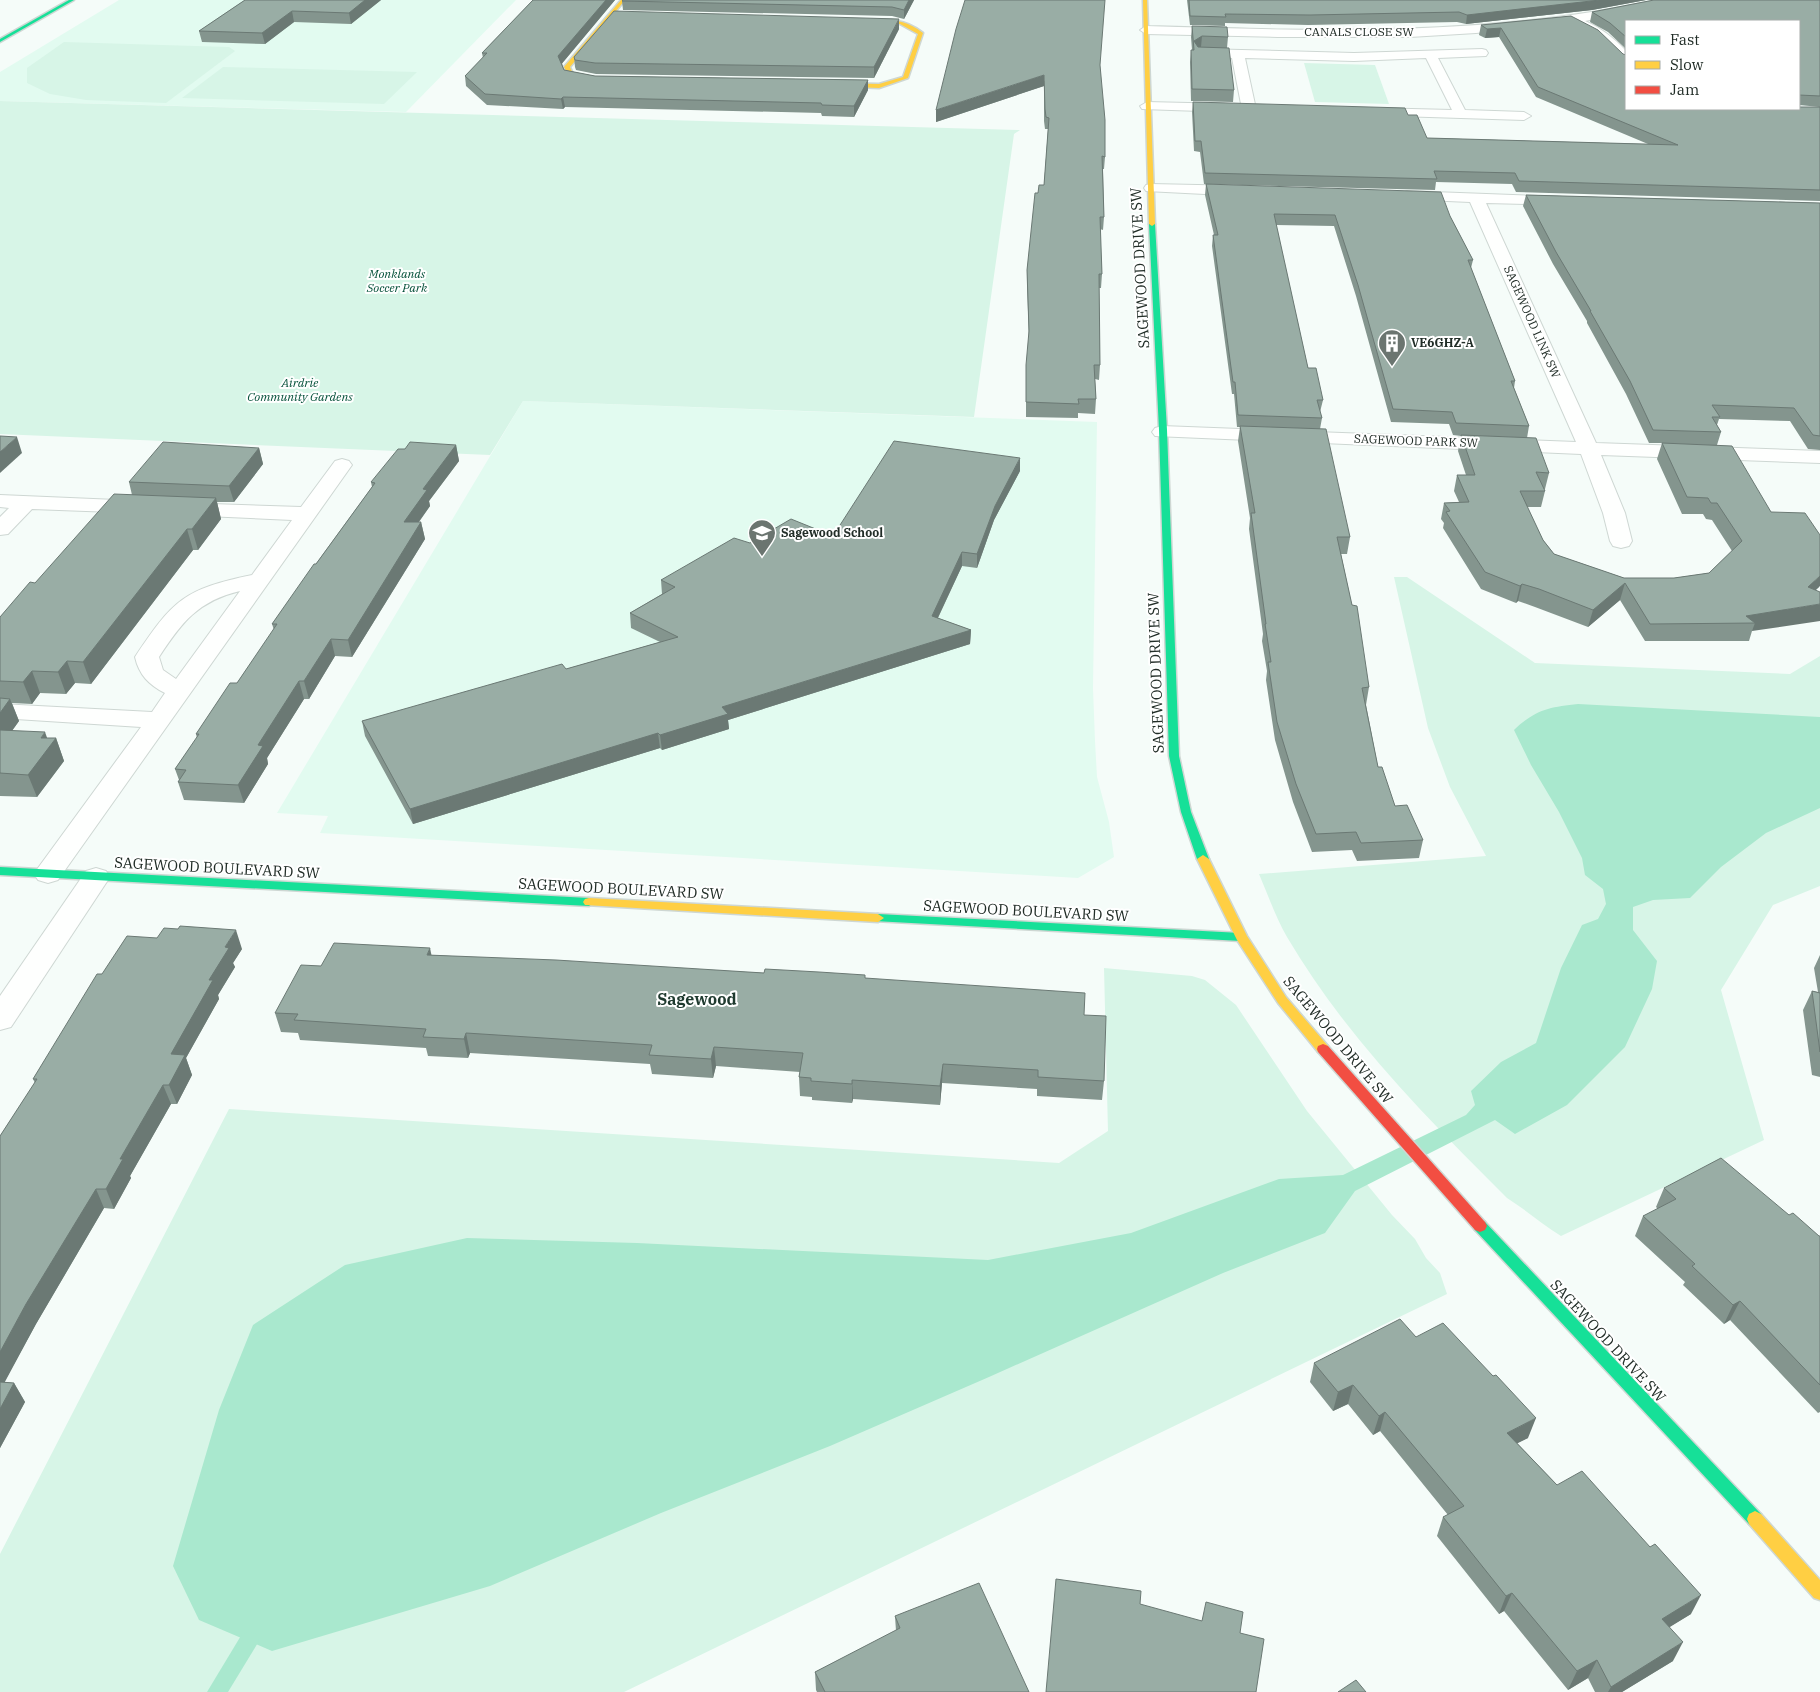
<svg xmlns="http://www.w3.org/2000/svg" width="1820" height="1692" viewBox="0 0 1820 1692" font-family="'IBM Plex Serif',serif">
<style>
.built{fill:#e2fbf0}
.green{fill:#d7f5e7}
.water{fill:#a9e8ce}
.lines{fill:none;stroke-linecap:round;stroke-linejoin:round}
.stream{fill:#a9e8ce;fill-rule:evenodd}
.street-casing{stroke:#ced7d3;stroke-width:2}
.fast-casing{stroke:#ced7d3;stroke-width:3}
.slow-casing{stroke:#ced7d3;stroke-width:3}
.jam-casing{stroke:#ced7d3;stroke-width:3}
.street{fill:#fefffe;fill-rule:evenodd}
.fast{fill:#16e098;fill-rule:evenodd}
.slow{fill:#ffcf43;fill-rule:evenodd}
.jam{fill:#f24e42;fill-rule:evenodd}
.wall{fill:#84958e}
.shaded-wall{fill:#6b7974}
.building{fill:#99ada5;stroke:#6b7974}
.labels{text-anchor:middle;stroke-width:4;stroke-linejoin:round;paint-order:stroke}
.far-street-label{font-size:12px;fill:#212d27;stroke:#fff}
.far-park-label{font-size:12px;font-style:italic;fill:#045039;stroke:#fff}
.far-poi-label{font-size:12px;font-weight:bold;fill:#212d27;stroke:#fff;text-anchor:start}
.street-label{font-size:15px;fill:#212d27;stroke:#fff}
.neighbourhood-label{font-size:16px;font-weight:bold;fill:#1f3a2f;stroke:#fff}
</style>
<rect width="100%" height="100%" fill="#f5fcf9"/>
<!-- built -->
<g class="built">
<polygon points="119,0 516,0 406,112 0,101 0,72"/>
<polygon points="523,401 1097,422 1093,688 1095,741 1097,777 1109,822 1114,857 1078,878 320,833 328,816 277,813"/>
</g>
<!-- green -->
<g class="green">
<polygon points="64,42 229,47 235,51 166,103 86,100 50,94 27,83 27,68"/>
<polygon points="1304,63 1375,65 1389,104 1315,102"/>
<polygon points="223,67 417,72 384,104 182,98"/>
<polygon points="0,101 1020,130 1014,134 974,417 523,401 490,455 0,434"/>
<path d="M1394,577h13l128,86 255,11 30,-18v230l-47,19 -52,85 43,150 -203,96c-19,-12 -35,-26 -54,-38 -82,-82 -161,-161 -220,-261 -11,-19 -19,-42 -28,-63l227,-18 -36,-69 -22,-59z"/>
<polygon points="1104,968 1192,976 1205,980 1236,1005 1307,1111 1392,1215 1415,1239 1426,1258 1440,1273 1447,1294 624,1692 0,1692 0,1554 229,1109 1059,1163 1108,1131"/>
</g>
<!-- water -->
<path class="water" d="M1578,704l242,13v91l-54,25 -45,34 -31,31 -37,2 -20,7v23l24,31 -5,28 -27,58 -58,58 -52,29 -20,-14 -140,71 -30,42 -102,40 -234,104 -159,69 -169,67 -171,73 -218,65 -73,-31 -26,-54 46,-156 34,-85 92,-60 122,-27 170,5 351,17 143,-27 148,-54 64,-4 123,-60 9,-10 -4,-14 30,-29 35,-19 25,-75 21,-43 16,-6 8,-15 -3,-15 -18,-14 -3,-17 -23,-46 -28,-47 -17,-35c21,-20 35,-23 64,-26z"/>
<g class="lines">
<!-- stream -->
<polygon class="stream" points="249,1632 256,1634 259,1641 228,1692 207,1692 242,1634"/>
<!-- street casing -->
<g class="street-casing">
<g id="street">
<path d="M1656,0h22l-6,3 -87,18c16,7 29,17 41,30v12l-4,-1 -23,-23 -28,-16 -95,10 -66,4h-132l-132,-3 -6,-4 6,-4c172,5 341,11 510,-26z"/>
<polygon points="1201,49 1354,53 1482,49 1486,50 1488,53 1486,56 1438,58 1465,110 1524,112 1531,116 1524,120 1366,115 1364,112 1371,108 1452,110 1426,58 1354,61 1245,58 1256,109 1249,113 1242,109 1232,58 1197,56 1195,53"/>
<polygon points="1147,102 1230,104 1237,108 1230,112 1142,109 1140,106"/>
<polygon points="1151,184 1244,186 1249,188 1252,191 1249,194 1244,196 1146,191 1144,188 1146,185"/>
<polygon points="1407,191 1566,197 1569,200 1566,203 1561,205 1486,203 1596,443 1820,451 1820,463 1601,455 1625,513 1632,541 1629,546 1621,548 1613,546 1610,541 1603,513 1581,454 1155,436 1152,432 1155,428 1162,426 1576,442 1470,202 1402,199 1399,196 1402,193"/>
<path d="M342,459l7,2 3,4 -294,415 -10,3 -10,-3 -4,-6 4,-6 103,-141 -141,-9v-14l152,8 13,-19c-16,-8 -26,-18 -30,-36 38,-57 49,-68 117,-82l40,-55 -109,-5 -7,-2 -4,-4 4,-4 7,-2 118,4 34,-46zM240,591l-64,88 -13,-9 -4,-13c23,-35 39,-56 81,-66z"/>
<polygon points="0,495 140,501 147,503 151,507 147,511 140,513 32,509 8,534 0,535 0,517 9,508 0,507"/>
<polygon points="96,868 106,871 110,877 11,1027 0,1030 0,996 86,871"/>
</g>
</g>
<!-- fast casing -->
<g class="fast-casing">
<g id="fast">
<polygon points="69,0 74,0 0,42 0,39"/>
<polygon points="1152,222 1155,224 1167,430 1179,756 1191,812 1209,859 1203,863 1197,859 1181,812 1169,756 1159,430 1149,224"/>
<polygon points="0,867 589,898 595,902 589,906 0,875"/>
<polygon points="878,914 1241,933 1247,937 1241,941 874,921 872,918 874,915"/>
<polygon points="1480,1220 1485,1222 1761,1514 1763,1519 1761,1524 1755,1527 1749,1524 1475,1230 1473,1226 1475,1222"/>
</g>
</g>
<!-- slow casing -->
<g class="slow-casing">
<g id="slow">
<polygon points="621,0 625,0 570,67 573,74 604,80 601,82 569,76 564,67"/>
<polygon points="1143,0 1147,0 1155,224 1152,226 1149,224"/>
<path d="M863,20c22,-1 42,-2 60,13l-15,45 -29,10 -50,-2 2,-3 48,1 24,-7 15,-43 -18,-10 -39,-2z"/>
<polygon points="1203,855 1209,859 1247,936 1286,997 1328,1046 1329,1049 1328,1052 1318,1052 1278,1003 1237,940 1197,859"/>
<polygon points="589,898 878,914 884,918 878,922 585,905 583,902 585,899"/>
<polygon points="1755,1511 1761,1514 1820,1580 1820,1600 1814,1598 1749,1524 1747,1519 1749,1514"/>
</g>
</g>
<!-- jam casing -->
<g class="jam-casing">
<polygon id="jam" points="1323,1044 1328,1046 1485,1222 1487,1226 1485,1230 1480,1232 1475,1230 1318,1052 1317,1049 1318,1046"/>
</g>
<!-- street -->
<use href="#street" class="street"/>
<!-- fast -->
<use href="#fast" class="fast"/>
<!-- slow -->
<use href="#slow" class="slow"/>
<!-- jam -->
<use href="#jam" class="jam"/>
</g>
<!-- wall -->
<g class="wall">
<polygon points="245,0 381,0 351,24 294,22 265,44 202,42 199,31"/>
<polygon points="533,0 615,0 562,63 564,70 595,76 868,80 868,90 854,117 822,116 821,113 565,107 563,109 487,105 466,86 465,76 483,58 482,53"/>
<polygon points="914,0 904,19 892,16 623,10 622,1"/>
<polygon points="1187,0 1646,0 1592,10 1466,24 1457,22 1308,25 1225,23 1225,26 1190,25"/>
<polygon points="1820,0 1820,107 1799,105 1799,21 1626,21 1626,49 1608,32 1590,22 1592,12"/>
<polygon points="1571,16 1623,54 1626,109 1820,107 1820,201 1516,192 1512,184 1436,182 1435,190 1204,184 1200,152 1194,151 1192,112 1193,102 1408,115 1427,138 1648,144 1536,97 1499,37 1485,38 1479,35 1481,25"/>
<polygon points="1192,26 1228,37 1227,48 1234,90 1233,102 1191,101 1190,62 1191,50 1192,50 1191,37"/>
<polygon points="899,29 874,78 596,74 576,70 575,67 574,57"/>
<polygon points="1100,66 1105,157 1104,169 1103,169 1104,217 1103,230 1100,229 1102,274 1101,288 1099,288 1100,365 1099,380 1095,379 1096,399 1095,414 1078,413 1078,418 1026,417 1026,379 1029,340 1027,283 1027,270 1038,193 1044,185 1048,129 1045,129 1044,121 1044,86 936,122 936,110"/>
<polygon points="1206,184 1450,216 1473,260 1471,268 1515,381 1514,388 1529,426 1527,438 1549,473 1545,489 1544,489 1545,491 1541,507 1527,507 1543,540 1554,554 1624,578 1674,578 1709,573 1732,551 1712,520 1706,519 1703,514 1682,514 1657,459 1662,443 1649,443 1626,394 1587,323 1587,321 1553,264 1523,206 1526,195 1820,203 1820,450 1808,449 1790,421 1719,419 1717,425 1721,432 1717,445 1771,512 1819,587 1752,631 1749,641 1645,641 1620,600 1588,627 1535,607 1518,601 1516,603 1481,589 1443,528 1444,523 1441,519 1444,503 1459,502 1454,491 1457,475 1466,475 1458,451 1461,436 1453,435 1449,424 1391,422 1356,296 1334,226 1276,225 1308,368 1323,400 1320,412 1322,418 1320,429 1350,537 1347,554 1341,554 1369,687 1366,705 1378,767 1395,806 1423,840 1419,858 1357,861 1352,850 1312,852 1293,802 1275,740 1266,680 1267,671 1262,641 1263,634 1249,529 1250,518 1238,441 1240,427 1237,427 1234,394 1232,394 1212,246 1213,235 1214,235 1205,195"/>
<polygon points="456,445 459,461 429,501 430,506 419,522 421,522 425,539 352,657 335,656 309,699 304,699 267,758 268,764 244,803 184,800 178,782 179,780 175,769 197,738 196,734 237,683 274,630 272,624 372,487 371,482"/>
<polygon points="259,448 263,464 234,502 217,502 221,519 198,550 193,550 91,684 75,683 66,694 40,693 32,704 12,703 19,721 12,731 47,738 56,738 64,761 37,797 0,796 0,617 35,583 132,495 129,482"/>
<polygon points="1020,471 994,520 977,568 962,566 938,618 971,630 970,644 728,720 729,729 662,750 660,748 413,824 365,736 362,721 566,669 660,642 631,628 630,613 662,594 661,580 750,543 833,536"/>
<polygon points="242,949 233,963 235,967 218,995 219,999 186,1058 192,1075 177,1104 171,1104 130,1176 131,1178 114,1209 104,1208 36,1324 4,1382 14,1383 25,1402 0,1448 0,1136 35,1083 33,1079 102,974"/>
<polygon points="432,955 764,973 865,978 1084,1015 1104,1081 1102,1100 1037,1096 1037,1089 942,1083 940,1105 853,1099 852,1103 812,1100 812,1097 800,1096 799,1077 800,1072 716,1066 713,1078 652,1074 650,1064 470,1053 468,1058 428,1056 426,1048 300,1040 298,1033 281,1032 275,1013 321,966"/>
<polygon points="1820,955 1820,1077 1812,1075 1803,1010 1812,991 1818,992 1814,968"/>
<polygon points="1664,1188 1789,1215 1819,1236 1820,1236 1820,1412 1818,1413 1730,1320 1724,1324 1683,1285 1685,1282 1635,1236 1643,1216 1658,1209 1656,1207"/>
<polygon points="1416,1337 1528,1438 1517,1443 1557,1485 1691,1614 1669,1627 1673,1661 1622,1692 1595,1692 1588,1678 1568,1690 1504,1611 1499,1614 1437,1536 1443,1517 1448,1515 1380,1431 1373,1435 1348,1404 1333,1411 1310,1382 1314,1363"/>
<polygon points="895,1616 1029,1692 817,1692 816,1690 815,1672 896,1631"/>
</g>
<!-- shaded-wall -->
<g class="shaded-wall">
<polygon points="365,0 381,0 351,24 349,13"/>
<polygon points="606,0 615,0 560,66 558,56"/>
<polygon points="909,0 914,0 904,19 904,10"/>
<polygon points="1600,0 1646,0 1592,10 1466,24 1467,15"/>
<polygon points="292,11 294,22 265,44 262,33"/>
<polygon points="899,19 899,29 874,78 874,67"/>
<polygon points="1501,28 1499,37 1485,38 1487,29"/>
<polygon points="1202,36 1201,47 1194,52 1194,41"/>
<polygon points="1044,75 1044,86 936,122 936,110"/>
<polygon points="868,80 868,90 854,117 854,106"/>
<polygon points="563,97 565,107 563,109 561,99"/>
<polygon points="17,437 22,453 0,473 0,452"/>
<polygon points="456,445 459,461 429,501 430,506 407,538 404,522 423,489"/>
<polygon points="259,448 263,464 234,502 229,486"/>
<polygon points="1020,458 1020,471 994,520 977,568 977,554 995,506"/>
<polygon points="216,498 221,519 198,550 192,529"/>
<polygon points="421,522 425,539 352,657 348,640"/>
<polygon points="187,529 193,550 91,684 83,662"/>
<polygon points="962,552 962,566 932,630 932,616"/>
<polygon points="1820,576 1820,586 1802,604 1808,587"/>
<polygon points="1625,583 1620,600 1588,627 1593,610"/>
<polygon points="1522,584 1518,601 1516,603 1520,586"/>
<polygon points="1820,604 1820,621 1752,631 1755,623 1746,616"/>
<polygon points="971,630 970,644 728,720 729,729 662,750 660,735 722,707"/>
<polygon points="331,639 335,656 309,699 304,681"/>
<polygon points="67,661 75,683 66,694 58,672"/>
<polygon points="32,671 40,693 32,704 23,682"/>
<polygon points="299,681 304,699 267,758 268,764 244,803 238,785 258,745"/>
<polygon points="10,699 19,721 0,747 0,713"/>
<polygon points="45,732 50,746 56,738 64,761 37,797 28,775 41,738"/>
<polygon points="658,733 660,748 413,824 410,809"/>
<polygon points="236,930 242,949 233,963 235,967 218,995 219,999 186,1058 192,1075 177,1104 169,1085 171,1054 209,980 225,947"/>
<polygon points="430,948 434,967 427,955"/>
<polygon points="466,1033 470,1053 468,1058 464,1039"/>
<polygon points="714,1047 716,1066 713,1078 711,1059"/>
<polygon points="943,1064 942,1083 940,1105 940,1086"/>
<polygon points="852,1080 853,1099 852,1103"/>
<polygon points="163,1085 171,1104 130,1176 131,1178 114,1209 106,1189 120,1159"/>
<polygon points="96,1189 104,1208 36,1324 0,1391 0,1352 26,1304"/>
<polygon points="1740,1301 1730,1320 1724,1324 1733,1305"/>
<polygon points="14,1383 25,1402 0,1448 0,1409"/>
<polygon points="1353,1385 1348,1404 1333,1411 1338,1392"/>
<polygon points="1385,1412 1380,1431 1373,1435 1379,1416"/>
<polygon points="1536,1418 1528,1438 1500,1452 1507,1433"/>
<polygon points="1512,1593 1504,1611 1499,1614 1506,1596"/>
<polygon points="1701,1595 1691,1614 1652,1638 1662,1619"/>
<polygon points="1683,1642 1673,1661 1622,1692 1608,1692 1611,1687"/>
<polygon points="1597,1660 1588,1678 1568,1690 1577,1671"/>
</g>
<!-- building -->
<g class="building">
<polygon points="245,0 365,0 349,13 292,11 262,33 199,31"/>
<polygon points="533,0 606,0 558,56 564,70 595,76 868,80 854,106 822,105 821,103 563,97 561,99 485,94 465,76 487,53 482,53"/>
<polygon points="623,0 909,0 904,10 892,7 622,1"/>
<polygon points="965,0 1105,0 1100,65 1105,120 1105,157 1102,156 1104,217 1100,217 1102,274 1099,274 1100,365 1094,365 1096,399 1078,399 1079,404 1026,402 1026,365 1029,331 1027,270 1035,193 1038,193 1039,185 1044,185 1049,118 1046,117 1045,109 1044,75 936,110 956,29"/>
<polygon points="1189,0 1600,0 1467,15 1459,12 1310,15 1225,14 1226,17 1190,16"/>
<polygon points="1654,0 1820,0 1820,96 1799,95 1799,21 1626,21 1626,37 1610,23 1592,12"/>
<polygon points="614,11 899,19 874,67 595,63 575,60 574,57"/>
<polygon points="1571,16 1598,30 1623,54 1626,55 1626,109 1799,109 1799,107 1820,107 1820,190 1519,181 1515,173 1434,171 1437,179 1205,173 1201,141 1195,141 1193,102 1405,108 1408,115 1417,115 1427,138 1678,145 1538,87 1501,28 1487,29 1481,25"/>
<polygon points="1192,26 1227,27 1228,37 1202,36 1194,41 1198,47 1229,48 1234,90 1192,89 1191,50 1194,50"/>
<polygon points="1206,184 1441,192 1450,216 1473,260 1468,260 1515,381 1511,381 1529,426 1456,423 1452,412 1393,409 1358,285 1335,215 1274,214 1308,368 1316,368 1323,400 1317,400 1322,418 1238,415 1235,382 1233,382 1213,235 1218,235"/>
<polygon points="1526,195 1820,203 1820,436 1813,435 1794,408 1712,405 1720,417 1712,417 1721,432 1653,430 1630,381 1590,311 1591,311 1556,252"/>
<polygon points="1240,426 1326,429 1350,537 1337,537 1352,605 1357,606 1369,687 1362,688 1378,767 1382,767 1395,806 1407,805 1423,840 1361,843 1356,832 1316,834 1296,784 1277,722 1268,662 1271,662 1265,624 1266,624 1251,513 1255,513"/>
<polygon points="1461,435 1536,438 1549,473 1536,472 1545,491 1520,491 1543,540 1554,554 1624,578 1674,578 1709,573 1742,541 1717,503 1711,503 1708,498 1687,497 1662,443 1732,446 1771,512 1805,513 1820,535 1820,576 1808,587 1820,592 1820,604 1746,616 1755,623 1650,624 1625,583 1593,610 1539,589 1522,584 1520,586 1485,572 1446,512 1450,511 1444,503 1469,502 1457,475 1475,475"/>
<polygon points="0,436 17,437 0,452"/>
<polygon points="894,441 1020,458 995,506 977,554 962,552 932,616 971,630 722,707 728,714 660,735 658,733 410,809 362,721 562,664 566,669 678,637 630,613 675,587 661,580 734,538 750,543 791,519 833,536"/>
<polygon points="163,442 259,448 229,486 129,482"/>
<polygon points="410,442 456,445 423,489 427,490 404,522 421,522 348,640 331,639 304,681 299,681 258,745 263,746 238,785 178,782 186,770 175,769 199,734 196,734 230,683 237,683 277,624 272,624 314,564 316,564 375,483 371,482 398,449 405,449"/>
<polygon points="114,494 216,498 192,529 187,529 83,662 67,661 58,672 32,671 23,682 0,681 0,617 30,582 35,583"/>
<polygon points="0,698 10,699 0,713"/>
<polygon points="0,730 45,732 41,738 56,738 28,775 0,773"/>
<polygon points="180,926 236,930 225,947 229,948 209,980 213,980 171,1054 185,1055 169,1085 163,1085 120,1159 123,1159 106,1189 96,1189 26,1304 0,1352 0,1136 37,1079 33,1079 97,974 102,974 127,936 157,938 164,928 178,929"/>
<polygon points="334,943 430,948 427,955 556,960 764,973 765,969 819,972 865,975 865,978 1085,993 1084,1015 1106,1016 1104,1081 1038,1077 1038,1070 943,1064 940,1086 852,1080 852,1084 811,1081 811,1078 799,1077 803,1053 714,1047 711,1059 649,1055 652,1045 466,1033 464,1039 423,1037 426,1029 294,1020 298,1014 275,1013 301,965 321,966"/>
<polygon points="1812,991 1820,993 1820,1052"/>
<polygon points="1721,1158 1789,1215 1793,1213 1819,1236 1820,1236 1820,1385 1740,1301 1733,1305 1692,1266 1695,1264 1643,1216 1676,1199 1664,1188"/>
<polygon points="1400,1319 1416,1337 1443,1323 1493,1376 1496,1375 1536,1418 1507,1433 1557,1485 1582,1471 1650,1547 1655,1544 1701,1595 1662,1619 1683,1642 1611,1687 1597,1660 1577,1671 1512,1593 1506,1596 1443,1517 1464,1506 1385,1412 1379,1416 1353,1385 1338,1392 1314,1363"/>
<polygon points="0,1382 14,1383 0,1409"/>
<polygon points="1056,1579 1141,1591 1140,1604 1202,1621 1206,1602 1243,1612 1240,1633 1264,1639 1256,1692 1046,1692"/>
<polygon points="979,1583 1029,1692 825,1692 815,1672 900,1628 895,1616"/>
<polygon points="1356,1680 1366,1692 1338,1692"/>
</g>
<!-- icons -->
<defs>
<g id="building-pin" transform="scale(1.4375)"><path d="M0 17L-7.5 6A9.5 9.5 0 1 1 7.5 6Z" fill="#6b7570" stroke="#fff"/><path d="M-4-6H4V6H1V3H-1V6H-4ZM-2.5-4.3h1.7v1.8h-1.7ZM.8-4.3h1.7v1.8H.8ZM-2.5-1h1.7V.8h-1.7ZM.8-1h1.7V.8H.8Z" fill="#fff"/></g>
<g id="school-pin" transform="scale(1.4375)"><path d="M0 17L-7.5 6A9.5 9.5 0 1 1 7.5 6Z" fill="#6b7570" stroke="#fff"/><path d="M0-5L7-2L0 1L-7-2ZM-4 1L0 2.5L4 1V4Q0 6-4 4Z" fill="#fff"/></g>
</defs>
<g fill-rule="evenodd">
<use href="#building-pin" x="1392" y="343"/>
<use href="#school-pin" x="762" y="533"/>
</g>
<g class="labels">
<!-- far-street labels -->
<g class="far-street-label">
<text x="1359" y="36">CANALS CLOSE SW</text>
<text transform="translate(1532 322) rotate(66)" y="4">SAGEWOOD LINK SW</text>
<text transform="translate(1416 441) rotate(2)" y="4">SAGEWOOD PARK SW</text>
</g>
<!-- far-park labels -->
<g class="far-park-label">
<text x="397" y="278">Monklands<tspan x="397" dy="14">Soccer Park</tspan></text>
<text x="300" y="387">Airdrie<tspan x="300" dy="14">Community Gardens</tspan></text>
</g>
<!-- far-poi labels -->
<g class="far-poi-label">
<text x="1411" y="347">VE6GHZ-A</text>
<text x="781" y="537">Sagewood School</text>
</g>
<!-- street labels -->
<g class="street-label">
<text transform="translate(1140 268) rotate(-93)" y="5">SAGEWOOD DRIVE SW</text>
<text transform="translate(1156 673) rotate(-92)" y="5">SAGEWOOD DRIVE SW</text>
<text transform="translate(217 868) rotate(3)" y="5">SAGEWOOD BOULEVARD SW</text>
<text transform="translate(621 889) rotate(3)" y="5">SAGEWOOD BOULEVARD SW</text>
<text transform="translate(1026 911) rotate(3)" y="5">SAGEWOOD BOULEVARD SW</text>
<text transform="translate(1338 1040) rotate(50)" y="5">SAGEWOOD DRIVE SW</text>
<text transform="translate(1608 1341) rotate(47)" y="5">SAGEWOOD DRIVE SW</text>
</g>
<!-- neighbourhood labels -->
<g class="neighbourhood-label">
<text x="697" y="1005">Sagewood</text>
</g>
</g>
<!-- legend -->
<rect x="1625" y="20" width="175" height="90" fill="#ffffff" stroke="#a6aba9"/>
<rect x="1635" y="36" width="25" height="8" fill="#16e098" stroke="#a6aba9"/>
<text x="1670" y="45" font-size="15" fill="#212d27">Fast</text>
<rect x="1635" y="61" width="25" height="8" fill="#ffcf43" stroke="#a6aba9"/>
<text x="1670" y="70" font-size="15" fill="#212d27">Slow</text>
<rect x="1635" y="86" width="25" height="8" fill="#f24e42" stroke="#a6aba9"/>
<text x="1670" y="95" font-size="15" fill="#212d27">Jam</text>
</svg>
